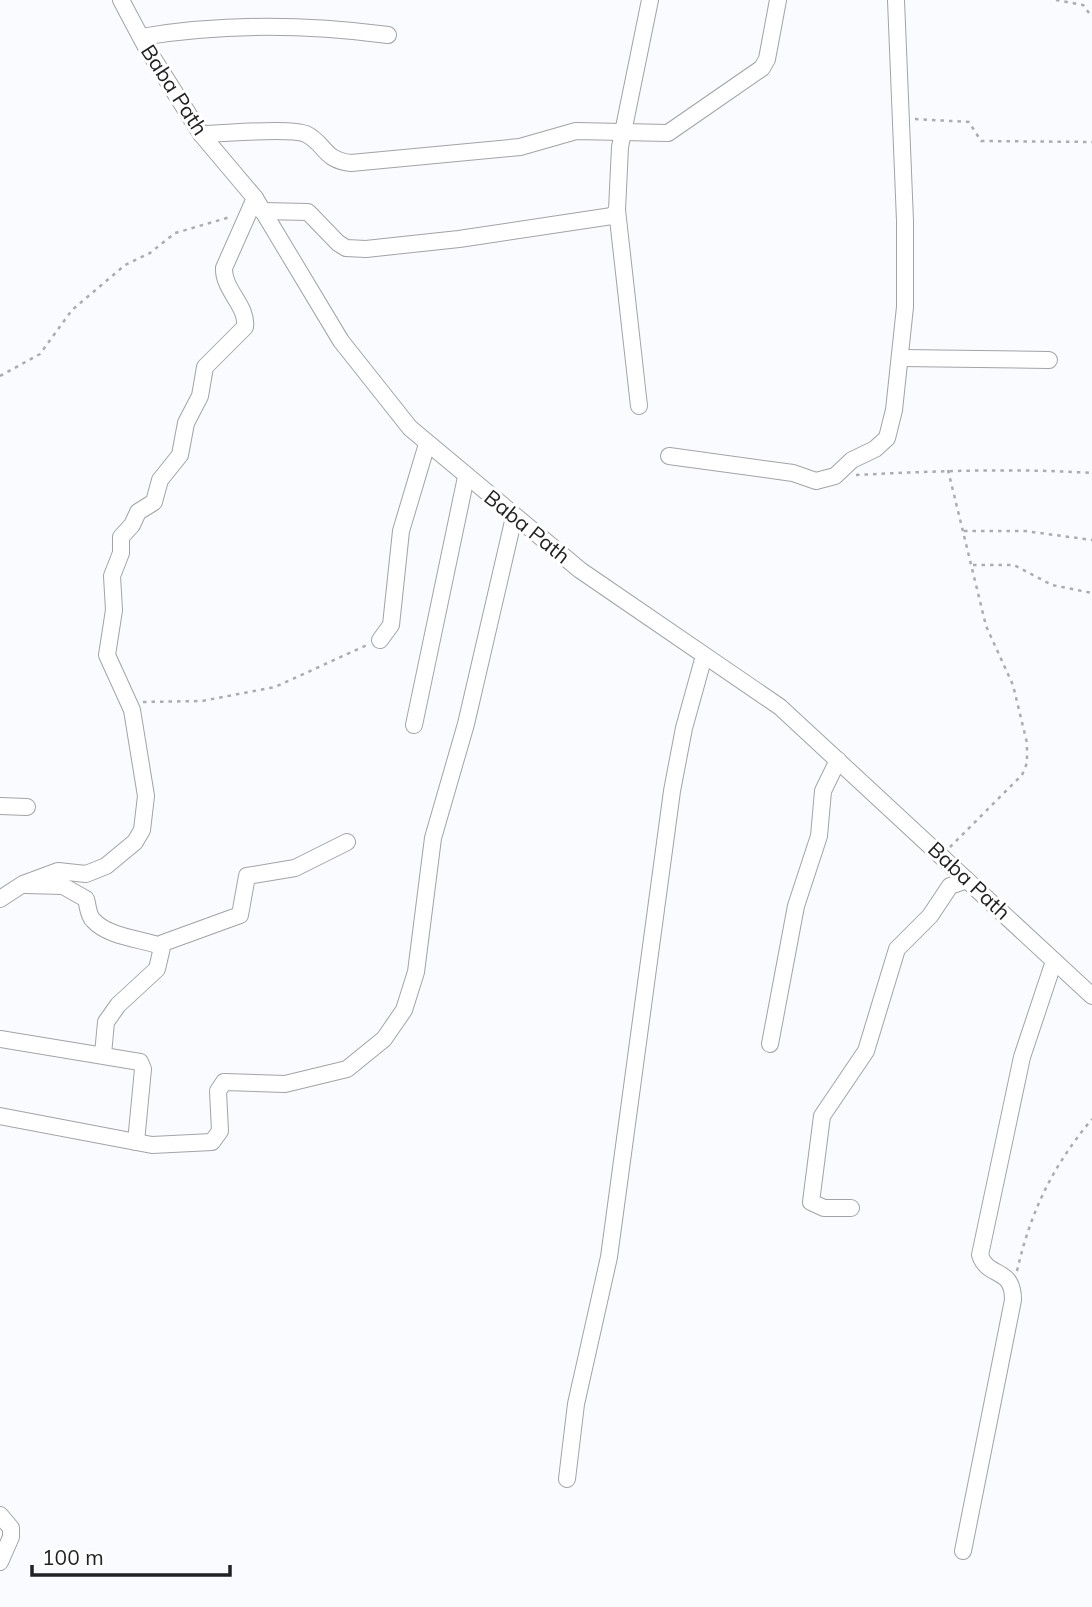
<svg xmlns="http://www.w3.org/2000/svg" width="1092" height="1607" viewBox="0 0 1092 1607" font-family="Mulish,sans-serif">
<style>
.lines{fill:none;stroke-linecap:round;stroke-linejoin:round}
.minor-casing{stroke:#a2a3a6;stroke-width:18}
.path{stroke:#abacae;stroke-width:2.5;stroke-dasharray:3.5 5;stroke-linecap:butt}
.minor{stroke:#fff;stroke-width:16}
.labels{text-anchor:middle;stroke-width:6;stroke-linejoin:round;paint-order:stroke}
.street-label{font-size:21px;fill:#212223;stroke:#fff}
</style>
<rect width="100%" height="100%" fill="#fafbfe"/>
<g class="lines">
<!-- minor casing -->
<g class="minor-casing">
<g id="minor">
<polyline points="121,0 146,47 201,134 255,198 341,341 410,428 580,570 780,707 1092,996"/>
<path d="M141,37c83,-14 163,-13 247,-2"/>
<path d="M201,134c22,0 88,-7 105,0 20,10 17,26 45,29l169,-16 56,-16 92,2 94,-65 5,-9 11,-59"/>
<polyline points="617,210 639,406"/>
<polyline points="262,211 308,212 338,243 346,248 366,249 459,239 612,216 617,210 620,147 650,0"/>
<polyline points="901,358 1049,360"/>
<polyline points="669,456 793,473 816,481 835,476 852,460 875,449 887,438 894,410 905,307 905,221 896,0"/>
<polyline points="380,640 391,625 401,531 427,444"/>
<polyline points="414,725 466,477"/>
<polyline points="0,806 27,807"/>
<path d="M26,885l37,1 23,13c2,7 2,16 7,21 15,17 48,19 68,26"/>
<path d="M0,899l23,-15 35,-13 28,3 20,-8 29,-24 7,-12 4,-34 -14,-86 -25,-55 7,-45 -2,-34 9,-23v-16l11,-12 6,-13 16,-10 6,-22 20,-25 6,-32 14,-27 5,-29 40,-40c3,-21 -22,-37 -21,-59l31,-70"/>
<polyline points="0,1039 140,1062 143,1069 136,1142"/>
<polyline points="770,1044 796,906 819,836 823,791 838,760"/>
<polyline points="103,1054 106,1022 118,1005 157,969 163,943 240,915 247,876 295,868 347,842"/>
<polyline points="0,1116 152,1145 212,1142 220,1131 218,1091 224,1082 285,1084 347,1069 384,1039 404,1010 416,972 433,838 466,724 514,517"/>
<polyline points="851,1208 824,1208 811,1202 822,1116 866,1051 897,949 930,916 950,886 967,880"/>
<polyline points="567,1479 576,1404 609,1257 672,791 684,728 704,656"/>
<polyline points="0,1515 11,1528 11,1537 0,1562"/>
<path d="M963,1551l50,-251c0,-34 -25,-21 -33,-45l42,-198 32,-96"/>
</g>
</g>
<!-- path -->
<g class="path">
<polyline points="1056,0 1083,5 1092,17"/>
<polyline points="915,119 969,122 981,141 1092,142"/>
<polyline points="0,376 40,354 72,310 125,265 150,253 175,233 230,217"/>
<polyline points="948,470 986,626 1013,685 1027,743 1027,763 1022,775 950,847"/>
<path d="M856,475c79,-4 157,-7 236,-2"/>
<polyline points="964,531 1025,531 1092,540"/>
<polyline points="973,565 1014,565 1052,585 1092,593"/>
<polyline points="143,702 202,701 275,687 367,645"/>
<path d="M1017,1271c14,-61 36,-105 75,-152"/>
</g>
<!-- minor -->
<use href="#minor" class="minor"/>
</g>
<g class="labels">
<!-- street labels -->
<g class="street-label">
<text transform="translate(174 90) rotate(57)" y="7">Baba Path</text>
<text transform="translate(527 527) rotate(39)" y="7">Baba Path</text>
<text transform="translate(969 881) rotate(43)" y="7">Baba Path</text>
</g>
</g>
<!-- scale -->
<path d="M32 1565v10h198v-10" fill="none" stroke="#212223" stroke-width="3.5"/>
<text x="42" y="1565" font-size="21" fill="#212223" stroke="#ffffff" stroke-width="5" paint-order="stroke">100 m</text>
</svg>
